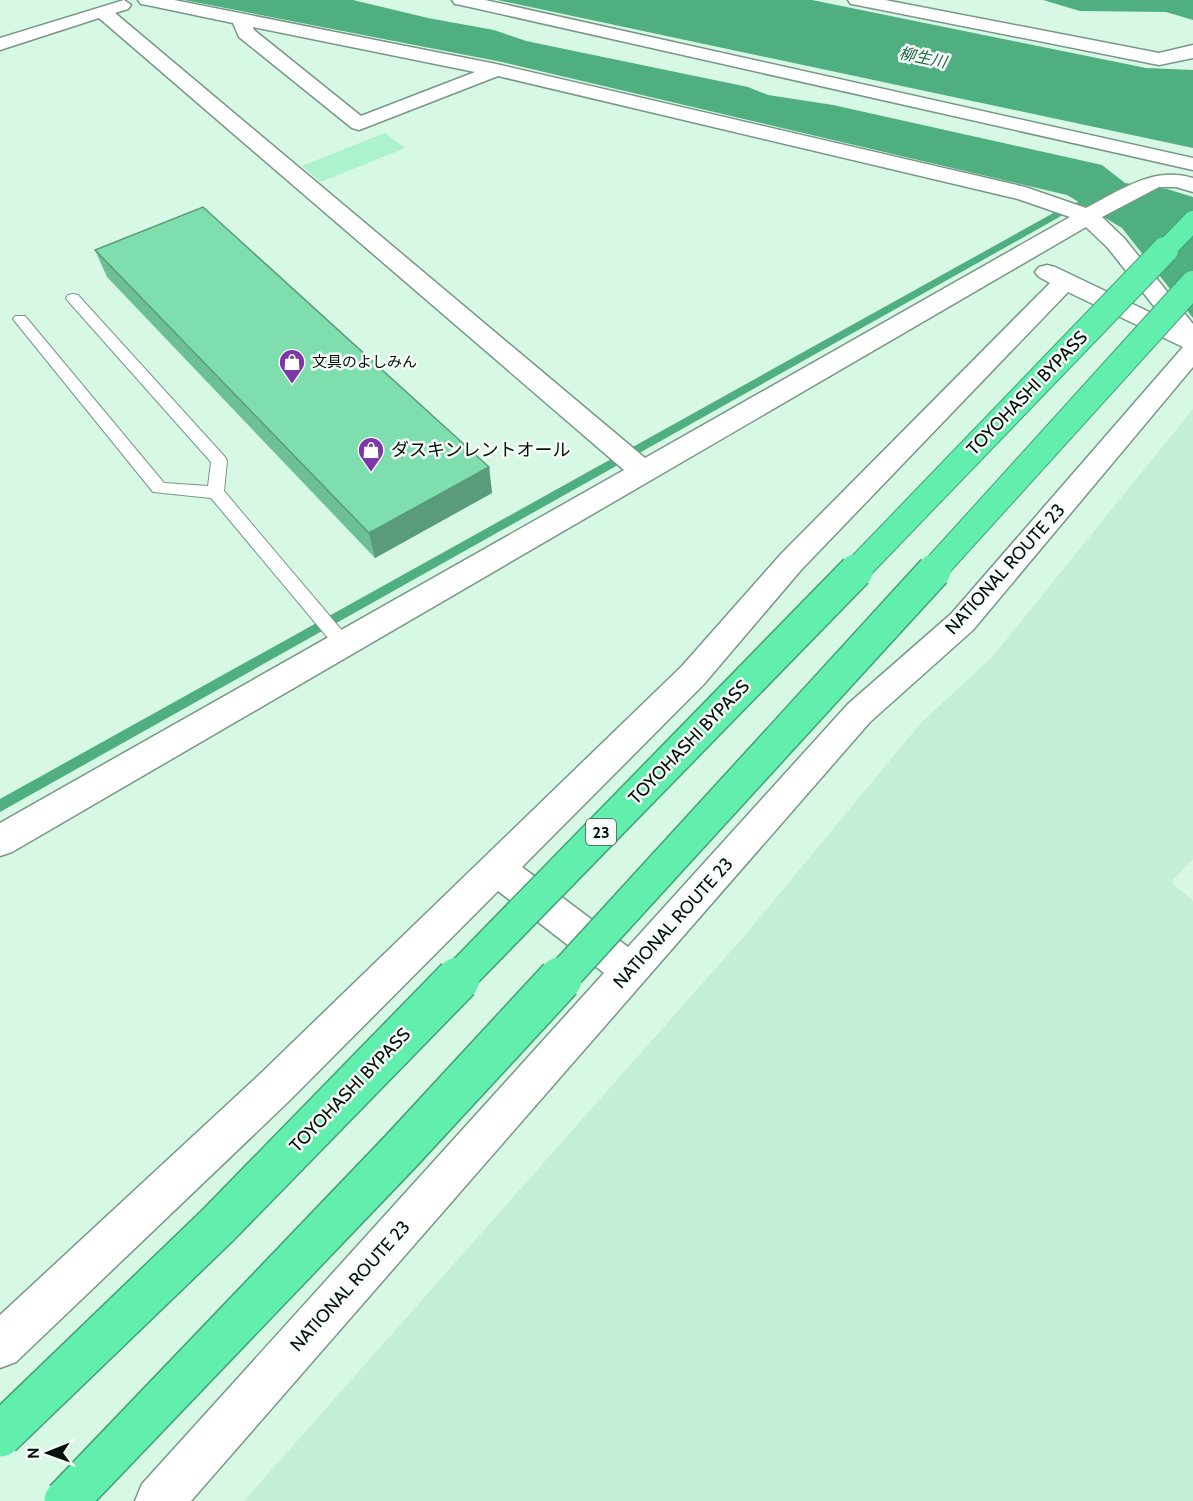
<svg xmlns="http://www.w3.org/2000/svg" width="1193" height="1501" viewBox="0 0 1193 1501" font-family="Cabin,'Noto Sans JP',sans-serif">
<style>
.built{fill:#c5eed7}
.green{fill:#acf2cc}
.water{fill:#4faf81}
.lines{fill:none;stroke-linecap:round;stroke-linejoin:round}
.stream{fill:#4faf81;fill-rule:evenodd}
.lane-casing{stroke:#789786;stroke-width:2}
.street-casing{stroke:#789786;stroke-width:3}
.lane{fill:#fff;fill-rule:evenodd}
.street{fill:#fff;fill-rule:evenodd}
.highway-bridge-far3-casing{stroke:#41a175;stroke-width:22;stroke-linecap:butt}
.highway-bridge-far2-casing{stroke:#41a175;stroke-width:28;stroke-linecap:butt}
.highway-bridge-far1-casing{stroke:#41a175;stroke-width:36;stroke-linecap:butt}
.highway-bridge-casing{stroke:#41a175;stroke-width:46;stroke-linecap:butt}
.highway-bridge-far3{stroke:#62efae;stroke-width:20}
.highway-bridge-far2{stroke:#62efae;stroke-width:26}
.highway-bridge-far1{stroke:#62efae;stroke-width:33}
.highway-bridge{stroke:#62efae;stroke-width:43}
.wall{fill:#6dbf96}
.shaded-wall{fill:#599b7a}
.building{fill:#7fdeae;stroke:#599b7a;stroke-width:1.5}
.labels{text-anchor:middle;stroke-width:5;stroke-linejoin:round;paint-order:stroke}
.far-poi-label{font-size:15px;fill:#05100a;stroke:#f6fdf9;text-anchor:start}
.far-water-label{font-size:16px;font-style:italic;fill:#1c6344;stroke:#f6fdf9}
.shield{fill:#f6fdf9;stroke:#4d5752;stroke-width:1.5}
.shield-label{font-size:16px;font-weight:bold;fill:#05100a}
.street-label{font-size:18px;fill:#05100a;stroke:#f6fdf9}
.poi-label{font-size:18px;fill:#05100a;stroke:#f6fdf9;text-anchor:start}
</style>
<rect width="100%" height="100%" fill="#d6f8e4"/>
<!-- built -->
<polygon class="built" points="1193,409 1193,859 1171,882 1193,901 1193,1501 244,1501 747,933 920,724 993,656"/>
<!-- green -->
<polygon class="green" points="385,133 405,148 321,182 302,166"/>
<!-- water -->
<g class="water">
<polygon points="184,0 353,0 428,18 494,30 526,41 748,87 768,95 833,105 1102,165 1125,183 1167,189 1193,197 1193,318 1122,228 1067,195 502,62"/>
<polygon points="497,0 812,0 1146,68 1193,70 1193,148"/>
<polygon points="1043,0 1193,0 1193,20 1166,12 1080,11"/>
</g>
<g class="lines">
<!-- stream -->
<polygon class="stream" points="1097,194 1102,197 1100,199 1063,215 0,812 0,799 1057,211"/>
<!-- lane casing -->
<g class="lane-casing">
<polygon id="lane" points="73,294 78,295 225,457 227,461 224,491 350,640 353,645 350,650 344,652 338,650 211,498 153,492 13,319 15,316 25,316 164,483 208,486 211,462 68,301 66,298 68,295"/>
</g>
<!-- street casing -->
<g class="street-casing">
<g id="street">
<path d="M124,0l7,5 -3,4 -13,4 530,445 425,-241 -52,-18 -520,-123 -139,54 -7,-2 -113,-91 -6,-14 -86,-18 -6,-1 -3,-4h36l322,64 529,123 61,21c35,-18 67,-42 107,-30v14l-17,-5h-17l-57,30 22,21 69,86v43l-220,263 -103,92 -679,779h-56l7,-17 462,-511 -106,-82 -210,211 -272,260 -16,6v-53l260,-241 422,-408 99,-112 269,-271 -11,-6 -4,-5 4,-5 8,-2 8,2 109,52 -56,-71 -22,-21 -1074,625 -12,4v-33l624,-353 -525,-452 -99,32v-12zM253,27l222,45 -114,44 -107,-86zM1068,292l115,55 -232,267 -103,90 -220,243 -106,-80 182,-183 97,-114z"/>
<polygon points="452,0 485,0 1193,158 1193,170 461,5 455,4"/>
<polygon points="848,0 885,0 1159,53 1193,45 1193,58 1159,65 857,5 851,4"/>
</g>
</g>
<!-- lane -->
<use href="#lane" class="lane"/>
<!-- street -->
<use href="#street" class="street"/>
<!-- highway-bridge-far3 casing -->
<g class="highway-bridge-far3-casing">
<polyline id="highway-bridge-far3" points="1163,252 1193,221"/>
</g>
<!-- highway-bridge-far2 casing -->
<g class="highway-bridge-far2-casing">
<g id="highway-bridge-far2">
<polyline points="855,572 1165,250"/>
<polyline points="932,572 1193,284"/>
</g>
</g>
<!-- highway-bridge-far1 casing -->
<g class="highway-bridge-far1-casing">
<g id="highway-bridge-far1">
<polyline points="456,981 856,571"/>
<polyline points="559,981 934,571"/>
</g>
</g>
<!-- highway-bridge casing -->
<g class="highway-bridge-casing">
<g id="highway-bridge">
<polyline points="0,1435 218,1225 458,979"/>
<polyline points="66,1501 401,1151 560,979"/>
</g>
</g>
<!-- highway-bridge-far3 -->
<use href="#highway-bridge-far3" class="highway-bridge-far3"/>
<!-- highway-bridge-far2 -->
<use href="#highway-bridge-far2" class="highway-bridge-far2"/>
<!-- highway-bridge-far1 -->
<use href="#highway-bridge-far1" class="highway-bridge-far1"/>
<!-- highway-bridge -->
<use href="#highway-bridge" class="highway-bridge"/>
</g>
<!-- wall -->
<polygon class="wall" points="95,250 489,467 492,493 375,558 107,277"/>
<!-- shaded-wall -->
<polygon class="shaded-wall" points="489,467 492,493 375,558 369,533"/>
<!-- building -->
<polygon class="building" points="203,207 489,467 369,533 95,250"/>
<!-- icons -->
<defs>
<g id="shop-pin" transform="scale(1.35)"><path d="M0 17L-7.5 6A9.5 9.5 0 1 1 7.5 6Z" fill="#7e36a8" stroke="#f6fdf9"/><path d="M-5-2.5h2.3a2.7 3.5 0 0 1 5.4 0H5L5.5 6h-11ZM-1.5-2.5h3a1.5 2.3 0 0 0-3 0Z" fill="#fff"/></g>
</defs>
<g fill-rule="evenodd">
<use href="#shop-pin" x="292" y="362"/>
<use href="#shop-pin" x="371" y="450"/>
</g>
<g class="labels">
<!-- far-poi labels -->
<g class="far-poi-label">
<text x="312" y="367">文具のよしみん</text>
</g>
<!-- far-water labels -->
<g class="far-water-label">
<text transform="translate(923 57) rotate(12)" y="6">柳生川</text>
</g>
<!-- shield labels -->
<rect class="shield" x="586" y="819" width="30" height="26" rx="4.5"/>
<g class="shield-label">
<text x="601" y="838">23</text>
</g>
<!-- street labels -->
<g class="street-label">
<text transform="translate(1027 393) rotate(-46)" y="6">TOYOHASHI BYPASS</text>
<text transform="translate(1005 569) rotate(-48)" y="6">NATIONAL ROUTE 23</text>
<text transform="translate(689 742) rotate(-46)" y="6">TOYOHASHI BYPASS</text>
<text transform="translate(673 923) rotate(-48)" y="6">NATIONAL ROUTE 23</text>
<text transform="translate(350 1090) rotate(-46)" y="6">TOYOHASHI BYPASS</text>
<text transform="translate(350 1286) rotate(-48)" y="6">NATIONAL ROUTE 23</text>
</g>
<!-- poi labels -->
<g class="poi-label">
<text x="391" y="456">ダスキンレントオール</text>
</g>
</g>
<!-- north arrow -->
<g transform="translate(48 1453) rotate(269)" stroke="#f6fdf9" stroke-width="4.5" paint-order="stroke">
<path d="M0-4.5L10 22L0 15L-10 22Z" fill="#05100a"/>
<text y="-9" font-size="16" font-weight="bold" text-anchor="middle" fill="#05100a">N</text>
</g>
</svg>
